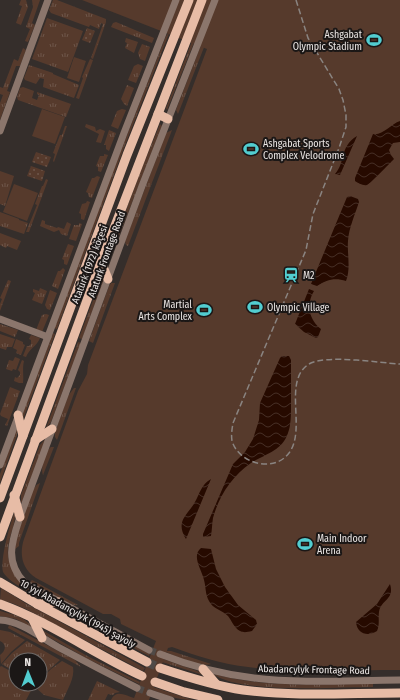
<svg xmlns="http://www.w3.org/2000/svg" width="400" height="700" viewBox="0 0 400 700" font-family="'Fira Sans Condensed',sans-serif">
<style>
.grass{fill:url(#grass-tufts)}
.park{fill:url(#park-dots)}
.pitch{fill:#563a2c}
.water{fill:url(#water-waves)}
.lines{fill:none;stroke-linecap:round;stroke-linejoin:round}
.minor-tunnel{stroke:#504a47;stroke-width:7;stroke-dasharray:7 3.5;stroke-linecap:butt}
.major-tunnel{stroke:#504a47;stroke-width:9;stroke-dasharray:9 4.5;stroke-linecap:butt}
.minor{stroke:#8b766c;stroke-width:7}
.major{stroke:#e7bca6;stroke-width:9}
.rail{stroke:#8a8481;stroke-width:1.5;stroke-dasharray:6 3;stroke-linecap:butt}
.labels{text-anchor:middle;stroke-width:4;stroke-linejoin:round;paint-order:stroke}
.poi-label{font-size:10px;fill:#ebe6e4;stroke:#1b1716;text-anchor:start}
.street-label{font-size:10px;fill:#ebe6e4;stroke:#1b1716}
</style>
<defs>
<pattern id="grass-tufts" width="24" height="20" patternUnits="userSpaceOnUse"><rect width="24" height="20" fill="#563a2c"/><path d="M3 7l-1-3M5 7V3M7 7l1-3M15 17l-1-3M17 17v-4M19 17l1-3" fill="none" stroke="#6e564a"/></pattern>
<pattern id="park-dots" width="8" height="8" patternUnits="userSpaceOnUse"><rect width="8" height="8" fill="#563a2c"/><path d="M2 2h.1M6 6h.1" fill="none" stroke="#6e564a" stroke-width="1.8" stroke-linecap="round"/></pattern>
<pattern id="water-waves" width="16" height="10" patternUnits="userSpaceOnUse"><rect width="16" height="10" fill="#260a00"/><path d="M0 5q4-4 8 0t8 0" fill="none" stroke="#462e25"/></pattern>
</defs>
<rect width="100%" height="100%" fill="#352e2b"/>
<!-- grass -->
<g class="grass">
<polygon points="21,0 26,0 28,7 21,25 16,23 22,6 19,5"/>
<polygon points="32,0 40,0 32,23 35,25 28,42 25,41 30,29 26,27 33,7"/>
<polygon points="53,0 57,0 106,19 106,22 93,59 91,58 103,24 101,23 99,29 90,25 89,27 51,13 49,10"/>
<polygon points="208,0 211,0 167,110 166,108"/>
<polygon points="47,18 83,31 68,72 32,59"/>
<polygon points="116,22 154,38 152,43 111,27 113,23"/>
<polygon points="170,31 125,145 57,329 54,328 103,196 166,36"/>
<polygon points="208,37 178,114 176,110 177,107 203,40"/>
<polygon points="126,38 138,42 134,53 125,48 127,43 125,42"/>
<polygon points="142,44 150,47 145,61 140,59 138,53"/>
<polygon points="23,48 26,50 20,66 16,66 7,91 10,92 0,120 0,103 3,95 0,94 0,87 3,88 14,59 18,61"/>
<polygon points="90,59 93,60 79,99 76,98 83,78 82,77"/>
<polygon points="138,64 143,66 136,83 128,80 134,66"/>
<polygon points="29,65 53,73 53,74 79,85 74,98 43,87 44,79 40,78 36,84 25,80 24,78"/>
<polygon points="127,85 134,88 127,106 124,104 121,99"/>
<polygon points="23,87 34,91 32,98 37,100 39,95 37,94 37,92 71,104 66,117 18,100 17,97 20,88"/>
<polygon points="122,109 126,110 118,129 111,126 117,111"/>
<polygon points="86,124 95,127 96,131 100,129 105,131 101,143 96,142 99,134 85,127"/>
<polygon points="160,124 162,126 108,264 107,262 141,170"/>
<polygon points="65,126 67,126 54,162 53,161 55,154 53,153 60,135 62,135"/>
<polygon points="109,130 116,133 109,151 106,149 106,145 104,145"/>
<polygon points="172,130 128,246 126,245 125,241 166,133"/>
<polygon points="104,154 108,155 101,172 98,171 98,167 96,166 100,156 104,156"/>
<polygon points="0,171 14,176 5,206 0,204"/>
<polygon points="97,176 100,177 92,198 89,197 88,193 86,192 92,178 94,178"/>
<polygon points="46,179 48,180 29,232 26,232 37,205 35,204 42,186 43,186"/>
<polygon points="87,201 90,202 84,220 81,219 81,214 79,213 82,204 86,203"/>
<polygon points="0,212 19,219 19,220 28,223 24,234 0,226"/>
<polygon points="42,220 45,221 45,224 57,228 58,227 64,229 67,222 71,224 67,236 61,234 59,230 54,232 40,226"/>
<polygon points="79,223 82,224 76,241 69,239 74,225 79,225"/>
<polygon points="0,233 21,241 17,250 7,246 6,248 0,245"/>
<polygon points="68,244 74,246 67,265 64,264 64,260 62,259"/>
<polygon points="63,268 65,270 58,289 52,286 58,271 60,271"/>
<polygon points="101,279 104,280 82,339 79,338"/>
<polygon points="8,280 11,281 0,311 0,304 2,299 0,298"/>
<polygon points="111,283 115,283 93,343 89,341 109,286"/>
<polygon points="40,288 47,291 42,304 32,300 35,293 33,292 33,289 39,291"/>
<polygon points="50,290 57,293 50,310 47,309 45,305"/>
<polygon points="46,314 49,315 42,332 36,330 42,315"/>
<polygon points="0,324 18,330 15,337 0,331"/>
<polygon points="53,333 55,334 23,419 23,412"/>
<polygon points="0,334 15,339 12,347 7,347 6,350 0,348"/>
<path d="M31,335l9,3c-3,8 -11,11 -14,19l-3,-1 4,-10h2l2,-2v-4l-2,-1z"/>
<polygon points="16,339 23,342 23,344 25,345 21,355 16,353 17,350 13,348"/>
<polygon points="78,342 81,343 51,422 46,428"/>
<polygon points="15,357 20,359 16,370 13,369 12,371 6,369 9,360 13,361"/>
<path d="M22,360l2,1c-2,7 0,15 -1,22h-4l-5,-2 1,-4 2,1 3,-3v-3l-2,-2z"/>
<polygon points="10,387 20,391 7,426 5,425 8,419 1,416 0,414"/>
<polygon points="74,388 76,388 57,440 55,437 55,432 68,396"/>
<polygon points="17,428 17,435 0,482 0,474"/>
<polygon points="46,438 22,502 21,502 21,495 40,445"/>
<path d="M51,447h3l-11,28c-3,-7 2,-23 8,-28z"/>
<path d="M40,483l-21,60v3l-4,3c0,-8 15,-56 20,-62 2,-3 3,-3 5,-4z"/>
<path d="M15,511c1,11 -4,21 -6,31 -7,28 17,45 38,57 -9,0 -15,-5 -22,-9 -8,-5 -18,-11 -22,-18 -3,-13 7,-48 12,-61z"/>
<polygon points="32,580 78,605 73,605 30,582"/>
<polygon points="1,588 25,603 145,668 143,671 26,609 12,603 0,600"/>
<polygon points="55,607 61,607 150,654 149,656"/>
<path d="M0,611c11,3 27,6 32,17l-16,-9 -16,-3z"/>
<polygon points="9,625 75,660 81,667 8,628"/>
<path d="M0,630l10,2 15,8 -14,12 -10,12 -1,-9c6,-4 7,-11 0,-14z"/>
<polygon points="42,630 89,657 140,682 139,684 88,659 47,636"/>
<polygon points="27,641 60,660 40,678 40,660 16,660 16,673 2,664 12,653"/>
<path d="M166,651h5l40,13c-8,4 -36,-8 -45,-12z"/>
<polygon points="163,659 200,672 203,675 162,662"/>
<path d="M62,661l11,6c2,11 -6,23 -10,33l-19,-5 -9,-8 2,-3h3v-4l11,-11z"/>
<polygon points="1,666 16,674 16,684 30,684 33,687 26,700 0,700 0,667"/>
<path d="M213,674c52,14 106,10 160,10v3c-36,0 -133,7 -160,-13z"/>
<polygon points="97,681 120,692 115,693 113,695 108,694 105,700 88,700"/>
<path d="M153,687l40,13c-15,0 -27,-5 -41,-10z"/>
</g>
<!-- park -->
<g class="park">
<polygon points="87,28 95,31 90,43 82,40"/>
<polygon points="36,152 51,157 47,167 32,162"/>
<polygon points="31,166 45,171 42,181 27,176"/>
</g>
<!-- pitch -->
<g class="pitch">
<path d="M82,0h318v670c-50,0 -102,3 -152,-3 -26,-3 -52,-11 -76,-20l-4,1 -19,52h-38c5,-11 14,-5 23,-2l22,-57 -35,-17 -1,-5 -9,-5h-8l-67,-36c-14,-9 -17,-24 -12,-39l54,-148 9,-17 1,-9 119,-316z"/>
<polygon points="74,57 86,61 79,82 67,78"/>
<polygon points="42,109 65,117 55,144 32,136"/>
<polygon points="14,184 38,193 27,221 3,212"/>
</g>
<!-- water -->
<g class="water">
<path d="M400,121v21l-7,1 -4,7 2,5 3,4c-4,4 -25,26 -27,26 -4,1 -9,-2 -12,-4v-3l18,-44c9,2 18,-10 27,-13z"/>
<path d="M357,136l-17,39 -5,-1c11,-12 4,-27 22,-38z"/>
<path d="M350,196l8,3 1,3c-4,13 -10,25 -11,39 -1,12 3,28 -2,40 -12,-4 -19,-1 -29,5l-6,-2 36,-87z"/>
<path d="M309,289l5,2c-8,13 -5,29 7,38l-3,8 -2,1 -12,-6 -9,-8z"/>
<path d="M282,356h7l2,4c0,15 0,30 0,46 0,9 0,19 -3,27 -6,18 -23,21 -37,30 -19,13 -32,33 -38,55 -1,6 -1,12 -2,18l-8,1v-3l30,-70 12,-12 8,-13 6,-19 1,-17 20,-45z"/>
<path d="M211,479l-25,60c-11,-18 1,-23 9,-37 5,-9 6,-17 16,-23z"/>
<path d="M201,548l10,1 5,20 9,18 13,18 18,15 1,4 -5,7c-5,1 -8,2 -12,0 -6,-3 -8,-10 -12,-15 -6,-6 -15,-7 -19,-15 -4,-7 -3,-14 -5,-21 -2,-10 -13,-24 -3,-32z"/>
<path d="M390,584c5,16 -9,15 -11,28 -1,6 1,12 -2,19 -9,6 -20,3 -21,-9l21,-18z"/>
</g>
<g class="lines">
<!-- minor-tunnel -->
<g class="minor-tunnel">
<polyline points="149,650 160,654"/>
<polyline points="137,688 150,693"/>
</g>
<!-- major-tunnel -->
<polyline class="major-tunnel" points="147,662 160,668"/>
<!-- minor -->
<g class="minor">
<polyline points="0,131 48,0"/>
<polyline points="0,319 48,337"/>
<polyline points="0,465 124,133 176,0"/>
<path d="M0,620c21,1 40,17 58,27 26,14 53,28 79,41"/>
<path d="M149,650l-124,-67c-21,-21 -13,-42 -5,-66l122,-331 73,-186"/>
<path d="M160,654c30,12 61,20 94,24 48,6 98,2 146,2"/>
<polyline points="150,693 171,700"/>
</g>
<!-- major -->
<g class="major">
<polyline points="158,114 168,119"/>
<polyline points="101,262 108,279"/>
<polyline points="18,415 23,436"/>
<polyline points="35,440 52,429"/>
<polyline points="14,495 20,517"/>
<polyline points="0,498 127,155 189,0"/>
<polyline points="0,537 101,262 202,0"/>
<polyline points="0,582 37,604 147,662"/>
<path d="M0,604c50,18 94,50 142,72"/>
<polyline points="37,604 59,602"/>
<polyline points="32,618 42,638"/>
<path d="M160,668c27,9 55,18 83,22 52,7 105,3 157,3"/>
<polyline points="203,669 216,684"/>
<polyline points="155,682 184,692 218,700"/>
</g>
<!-- rail -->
<path class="rail" d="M296,0l12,38 31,51 4,11 3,15v12l-7,21 -26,66 -7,36 -73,173c-1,6 -2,12 -1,18 7,23 42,32 57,12 18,-24 -7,-72 20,-89 16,-10 71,-1 91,0"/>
</g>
<!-- icons -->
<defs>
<g id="stadium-bare" transform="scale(1.2)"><path d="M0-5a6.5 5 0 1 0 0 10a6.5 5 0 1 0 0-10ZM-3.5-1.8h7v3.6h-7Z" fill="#52cdd0" stroke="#1b1716" stroke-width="2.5" paint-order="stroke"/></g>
<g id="station-bare" transform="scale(1.2)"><path d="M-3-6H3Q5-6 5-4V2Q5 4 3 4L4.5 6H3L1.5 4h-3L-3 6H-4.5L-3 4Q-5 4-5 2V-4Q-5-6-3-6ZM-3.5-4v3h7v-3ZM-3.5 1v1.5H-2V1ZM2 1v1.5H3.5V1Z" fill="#52cdd0" stroke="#1b1716" stroke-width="2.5" paint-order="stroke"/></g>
</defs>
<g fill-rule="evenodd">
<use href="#stadium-bare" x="374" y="40"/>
<use href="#stadium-bare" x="251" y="149"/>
<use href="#station-bare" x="291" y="275"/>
<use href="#stadium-bare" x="255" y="307"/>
<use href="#stadium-bare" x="204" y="310"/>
<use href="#stadium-bare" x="305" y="544"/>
</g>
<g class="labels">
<!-- poi labels -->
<g class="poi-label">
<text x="362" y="38" text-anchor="end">Ashgabat<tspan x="362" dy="12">Olympic Stadium</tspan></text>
<text x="263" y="147">Ashgabat Sports<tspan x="263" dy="12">Complex Velodrome</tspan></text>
<text x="303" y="279">M2</text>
<text x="192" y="308" text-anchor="end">Martial<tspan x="192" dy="12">Arts Complex</tspan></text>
<text x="267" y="311">Olympic Village</text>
<text x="317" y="542">Main Indoor<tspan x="317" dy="12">Arena</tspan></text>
</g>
<!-- street labels -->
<g class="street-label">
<text transform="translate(106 254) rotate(-70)" y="4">Ataturk Frontage Road</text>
<text transform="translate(89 264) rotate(-69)" y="4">Atatürk (1972) köçesi</text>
<text transform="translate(78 613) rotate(29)" y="4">10 ýyl Abadançylyk (1945) şaýoly</text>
<text transform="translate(314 669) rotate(1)" y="4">Abadancylyk Frontage Road</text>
</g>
</g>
<!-- north arrow -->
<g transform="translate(28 672) rotate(359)"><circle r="19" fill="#1b1716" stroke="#6e6a68"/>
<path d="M0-3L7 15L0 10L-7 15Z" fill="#52cdd0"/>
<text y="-6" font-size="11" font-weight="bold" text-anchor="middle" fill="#ebe6e4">N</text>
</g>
</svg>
